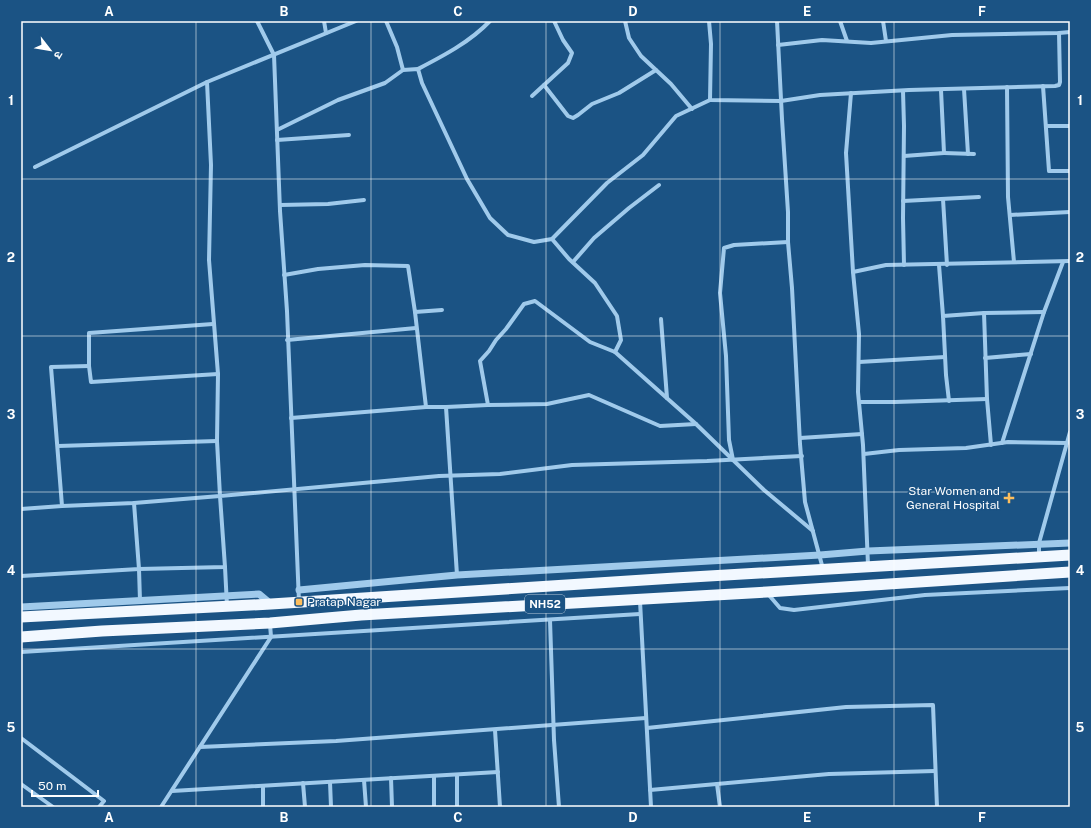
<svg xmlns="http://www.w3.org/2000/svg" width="1091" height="828" viewBox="0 0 1091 828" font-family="'Public Sans','Noto Sans Devanagari',sans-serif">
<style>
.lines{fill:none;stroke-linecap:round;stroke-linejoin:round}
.minor{stroke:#a0caeb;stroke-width:4}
.tertiary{stroke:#a0caeb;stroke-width:7}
.trunk{stroke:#f2f8ff;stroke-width:11}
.grid{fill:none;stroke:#fff;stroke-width:1;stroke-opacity:0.55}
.poi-dot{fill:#fdbe5d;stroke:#1b5384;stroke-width:1.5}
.labels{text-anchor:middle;stroke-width:3;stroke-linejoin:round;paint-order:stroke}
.shield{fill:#1b5384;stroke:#bbcbda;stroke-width:1}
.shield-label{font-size:11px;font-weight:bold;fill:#fff}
.poi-label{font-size:12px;fill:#fff;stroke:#1b5384;text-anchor:end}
.neatline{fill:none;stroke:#fff;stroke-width:1.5}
.grid-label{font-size:13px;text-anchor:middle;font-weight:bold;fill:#fff}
</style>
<rect width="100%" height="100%" fill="#1b5384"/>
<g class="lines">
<!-- minor -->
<g class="minor">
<polyline points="257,21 274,55 280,211 287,311 299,602"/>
<polyline points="324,21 326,33"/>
<polyline points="386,21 397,47 403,70 418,69 422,83 467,179 490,218 508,235 534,242 552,239 607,183 643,155 676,116 710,100"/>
<polyline points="625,21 629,38 641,56 671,84 692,109"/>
<polyline points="709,21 711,44 710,100 781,101 820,95 909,90 1055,86 1059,85 1060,82 1059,33"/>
<polyline points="777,21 782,119 788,212 788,242 792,288 800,444 805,502 823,569"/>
<polyline points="840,21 847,41"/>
<polyline points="883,21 886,41"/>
<polyline points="778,45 822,40 871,43 952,35 1059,33 1070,32"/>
<path d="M418,69c25,-13 52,-27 72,-48"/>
<polyline points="544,85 568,116 573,118 578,115 592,104 619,93 656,70"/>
<polyline points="1043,86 1049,171 1070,171"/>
<polyline points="1007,87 1008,197 1014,262"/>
<polyline points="964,89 968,154"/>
<polyline points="903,91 904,126 903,218 904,265"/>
<polyline points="851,93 846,153 853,272"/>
<polyline points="532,96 568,63 572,53 563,40 554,21"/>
<polyline points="1046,126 1070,126"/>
<polyline points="277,130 338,100 385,83 403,70"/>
<polyline points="277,140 349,135"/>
<polyline points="944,153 974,154"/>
<polyline points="904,156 944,153 941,90"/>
<polyline points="35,167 207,82 356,21"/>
<polyline points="943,199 947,265"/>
<polyline points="903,201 979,197"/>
<polyline points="280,205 328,204 364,200"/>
<polyline points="1010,215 1070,212"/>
<polyline points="552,239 569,259 595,283 617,316 621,340 615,352"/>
<polyline points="573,262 594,238 629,208 659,185"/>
<polyline points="939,265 943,316"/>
<polyline points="284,275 318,269 365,265 408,266 415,312 442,310"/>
<polyline points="415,312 426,407"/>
<polyline points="984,313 987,399 991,445"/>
<polyline points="661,319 667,398"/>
<polyline points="213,324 89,333 89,366 91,382 218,374"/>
<polyline points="287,340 416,328"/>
<polyline points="985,358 1031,354"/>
<polyline points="859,362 945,357"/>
<polyline points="949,401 946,375 943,316 984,313 1044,312"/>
<polyline points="859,402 895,402 987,399"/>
<polyline points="488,405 480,361 489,351 496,340 506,329 524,304 535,301 590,342 615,352 696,424 764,490 813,531"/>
<polyline points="446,407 457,575"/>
<polyline points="291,418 426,407 446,407 488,405 547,404 589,395 660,426 696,424"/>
<polyline points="800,438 862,434"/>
<polyline points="1002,443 1044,312 1063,262"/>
<polyline points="58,446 217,441"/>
<polyline points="864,454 899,450 966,448 1008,442 1067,443"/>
<polyline points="733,460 729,440 726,356 720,293 724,248 734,245 788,242"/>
<polyline points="62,506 134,503 220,496 217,441 218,374 209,260 211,165 207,82"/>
<polyline points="21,509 62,506 51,367 89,366"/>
<polyline points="1039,555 1039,543 1070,432"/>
<polyline points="868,565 863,445 858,392 859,334 853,272 886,265 1070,261"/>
<polyline points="225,567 227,606"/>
<polyline points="21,576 139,569 134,503"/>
<polyline points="768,594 780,608 794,610 925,595 1070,588"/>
<polyline points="140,601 139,569 225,567 220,496 439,476 500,474 572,465 707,461 802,456"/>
<polyline points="640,601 651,807"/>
<polyline points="550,620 554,740 559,807"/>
<polyline points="21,652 640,614"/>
<polyline points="647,728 846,707 933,705 937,807"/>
<polyline points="495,730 500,807"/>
<polyline points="21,738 104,801 99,807"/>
<polyline points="200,747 336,741 646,718"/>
<polyline points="434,776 434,807"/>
<polyline points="391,778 392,807"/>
<polyline points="364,780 366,807"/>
<polyline points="330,782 331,807"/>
<polyline points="303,783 305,807"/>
<polyline points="21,784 53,807"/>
<polyline points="717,784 720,807"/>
<polyline points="263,786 263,807"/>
<polyline points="650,790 829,774 935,771"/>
<polyline points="172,791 498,772"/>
<polyline points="161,807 271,637 270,624"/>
<polyline points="457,807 457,775"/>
</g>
<!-- tertiary -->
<g class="tertiary">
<polyline points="299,590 457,575 820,555 868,551 1070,543"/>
<polyline points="21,607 259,594 271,604"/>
</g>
<!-- trunk -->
<g class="trunk">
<polyline points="21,617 271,604 675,578 1070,555"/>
<polyline points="21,637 102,631 270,623 361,615 767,592 1070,572"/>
</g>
</g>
<!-- grid -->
<path class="grid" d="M196,21v786M371,21v786M546,21v786M720,21v786M894,21v786M21,179h1049M21,336h1049M21,492h1049M21,649h1049"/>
<!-- markers -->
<g class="poi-dot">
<path d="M1007 492h4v4h4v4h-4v4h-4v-4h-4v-4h4z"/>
<rect x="295" y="598" width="8" height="8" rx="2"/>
</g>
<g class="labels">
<!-- shield labels -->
<rect class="shield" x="525" y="595" width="40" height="18" rx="3"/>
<g class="shield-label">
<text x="545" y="608">NH52</text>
</g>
<!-- poi labels -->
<g class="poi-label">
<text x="1000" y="495">Star Women and<tspan x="1000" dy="14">General Hospital</tspan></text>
<text x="307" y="606" text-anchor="start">Pratap Nagar</text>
</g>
</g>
<!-- border -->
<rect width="1091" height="828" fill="none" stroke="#1b5384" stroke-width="44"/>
<!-- north arrow -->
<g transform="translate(50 50) rotate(121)" stroke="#1b5384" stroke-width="3" paint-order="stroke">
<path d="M0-3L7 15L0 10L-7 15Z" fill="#ffffff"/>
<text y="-6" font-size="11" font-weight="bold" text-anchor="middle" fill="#ffffff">उ</text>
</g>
<!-- scale -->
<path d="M32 790v6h66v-6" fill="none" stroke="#ffffff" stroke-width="2"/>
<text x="38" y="790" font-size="12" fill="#ffffff" stroke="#1b5384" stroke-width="3" paint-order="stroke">50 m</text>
<rect x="22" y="22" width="1047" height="784" class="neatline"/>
<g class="grid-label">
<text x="109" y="16">A</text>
<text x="284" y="16">B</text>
<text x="458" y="16">C</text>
<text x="633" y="16">D</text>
<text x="807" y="16">E</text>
<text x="982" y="16">F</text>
<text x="11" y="105">1</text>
<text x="1080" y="105">1</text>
<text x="11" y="262">2</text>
<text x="1080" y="262">2</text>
<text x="11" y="419">3</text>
<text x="1080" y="419">3</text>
<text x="11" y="575">4</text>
<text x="1080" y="575">4</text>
<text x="11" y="732">5</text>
<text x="1080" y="732">5</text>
<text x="109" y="822">A</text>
<text x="284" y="822">B</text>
<text x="458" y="822">C</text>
<text x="633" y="822">D</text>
<text x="807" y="822">E</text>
<text x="982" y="822">F</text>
</g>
</svg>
